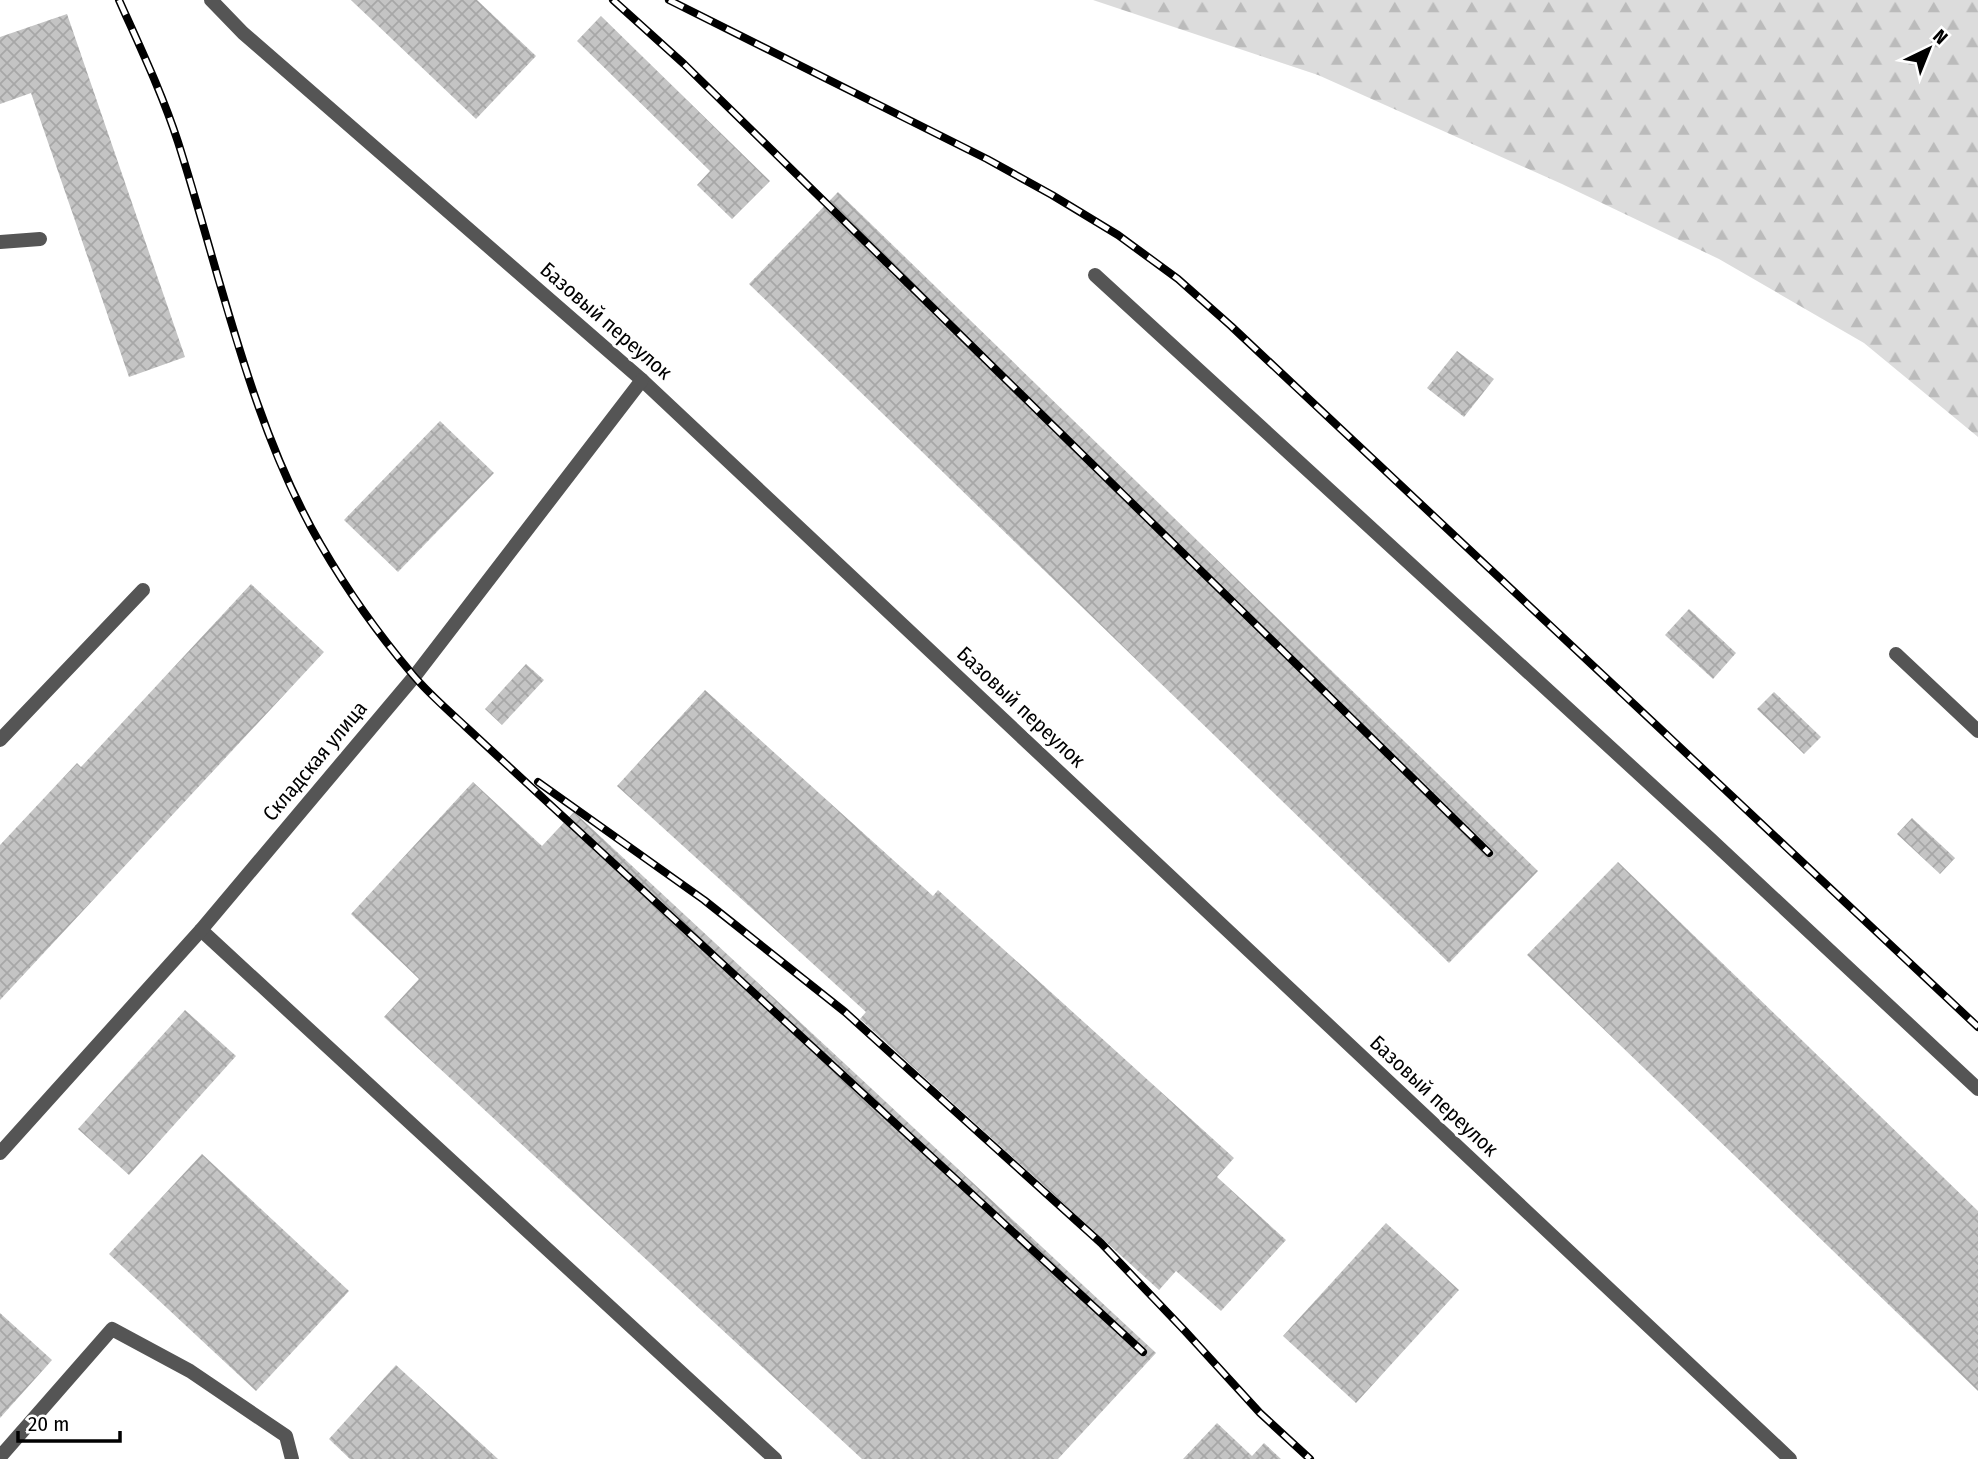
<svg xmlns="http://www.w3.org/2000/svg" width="1978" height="1459" viewBox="0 0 1978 1459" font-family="'Fira Sans Condensed',sans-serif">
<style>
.forest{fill:url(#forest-firs)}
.building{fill:url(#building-cross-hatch)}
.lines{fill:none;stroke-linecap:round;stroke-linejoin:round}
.lane{stroke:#555;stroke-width:14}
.street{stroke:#555;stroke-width:14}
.rail-casing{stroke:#000;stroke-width:8}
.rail{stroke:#fff;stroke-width:5;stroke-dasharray:16;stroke-linecap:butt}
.labels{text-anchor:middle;stroke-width:6;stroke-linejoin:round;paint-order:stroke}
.street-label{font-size:21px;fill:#000;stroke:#fff}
</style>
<defs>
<pattern id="forest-firs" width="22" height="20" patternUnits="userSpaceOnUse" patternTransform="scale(1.75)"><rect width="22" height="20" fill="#dcdcdc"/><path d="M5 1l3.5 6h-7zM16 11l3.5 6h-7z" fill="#bbb"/></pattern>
<pattern id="building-cross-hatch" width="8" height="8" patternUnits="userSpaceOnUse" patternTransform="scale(1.75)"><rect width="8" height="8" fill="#c4c4c4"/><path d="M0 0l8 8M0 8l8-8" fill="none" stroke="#a7a7a7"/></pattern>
</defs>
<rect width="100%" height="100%" fill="#fff"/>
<!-- forest -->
<polygon class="forest" points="1093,0 1978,0 1978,437 1864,343 1719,259 1562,184 1318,75"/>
<!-- building -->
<g class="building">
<polygon points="351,0 477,0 536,56 476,119"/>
<polygon points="67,14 185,357 129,377 31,93 0,104 0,37"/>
<polygon points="601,16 770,181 732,219 697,185 710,171 577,41"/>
<polygon points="838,192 1538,871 1449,963 749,284"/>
<polygon points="1457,351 1494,379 1464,417 1427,388"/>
<polygon points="440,421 494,473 398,572 344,520"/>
<polygon points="251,584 324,652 0,1000 0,845 77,763 81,767"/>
<polygon points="1689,609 1736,653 1713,679 1665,635"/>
<polygon points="526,664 544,680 502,725 485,709"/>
<polygon points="705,690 933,896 938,890 1234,1158 1217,1177 1286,1240 1221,1311 1176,1271 1159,1290 860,1019 866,1012 617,786"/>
<polygon points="1774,692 1821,737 1804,754 1757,709"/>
<polygon points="473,782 542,846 574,812 1156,1353 1058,1459 862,1459 384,1017 419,979 351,914"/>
<polygon points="1912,818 1955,858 1940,874 1897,834"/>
<polygon points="1618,862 1978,1211 1978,1391 1527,955"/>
<polygon points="185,1010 236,1056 129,1175 78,1129"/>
<polygon points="202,1154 349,1291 256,1391 109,1254"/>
<polygon points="1386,1223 1459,1290 1356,1403 1283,1336"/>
<polygon points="0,1313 52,1360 0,1418"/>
<polygon points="396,1365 498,1459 350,1459 329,1439"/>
<polygon points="1217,1423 1252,1456 1264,1443 1281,1459 1183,1459"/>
</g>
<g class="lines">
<!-- lane -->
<g class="lane">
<polyline points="0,242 40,239"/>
<polyline points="1095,275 1709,838 1978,1089"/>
<polyline points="1896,654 1978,731"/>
<polyline points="0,740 143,590"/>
<polyline points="201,930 775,1459"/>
<polyline points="0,1457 112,1329 190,1371 286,1436 292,1459"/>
</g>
<!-- street -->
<g class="street">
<polyline points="211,0 243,33 642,380 1790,1459"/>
<polyline points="0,1153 201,930 414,677 642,380"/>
</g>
<!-- rail casing -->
<g class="rail-casing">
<g id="rail">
<path d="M119,0c21,47 43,93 59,142 42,131 73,284 143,403 26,45 58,90 92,130 16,19 35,35 53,52l677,625"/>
<polyline points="613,0 684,64 1489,853"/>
<polyline points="669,0 987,159 1052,195 1118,235 1178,279 1231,326 1978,1027"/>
<polyline points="538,782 704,900 845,1012 1101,1243 1185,1331 1260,1413 1310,1459"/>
</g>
</g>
<!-- rail -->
<use href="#rail" class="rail"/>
</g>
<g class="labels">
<!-- street labels -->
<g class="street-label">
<text transform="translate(606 321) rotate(41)" y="7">Базовый переулок</text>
<text transform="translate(1021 707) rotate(43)" y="7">Базовый переулок</text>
<text transform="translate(315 761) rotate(-50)" y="7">Складская улица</text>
<text transform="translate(1434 1096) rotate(43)" y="7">Базовый переулок</text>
</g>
</g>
<!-- north arrow -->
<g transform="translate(1929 49) rotate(43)" stroke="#ffffff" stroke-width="5" paint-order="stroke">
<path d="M0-5L12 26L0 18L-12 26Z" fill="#000000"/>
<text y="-10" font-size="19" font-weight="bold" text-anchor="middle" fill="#000000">N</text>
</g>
<!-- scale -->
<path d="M18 1431v10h102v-10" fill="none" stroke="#000000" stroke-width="3.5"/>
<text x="28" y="1431" font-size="21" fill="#000000" stroke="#ffffff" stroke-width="5" paint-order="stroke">20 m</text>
</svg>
